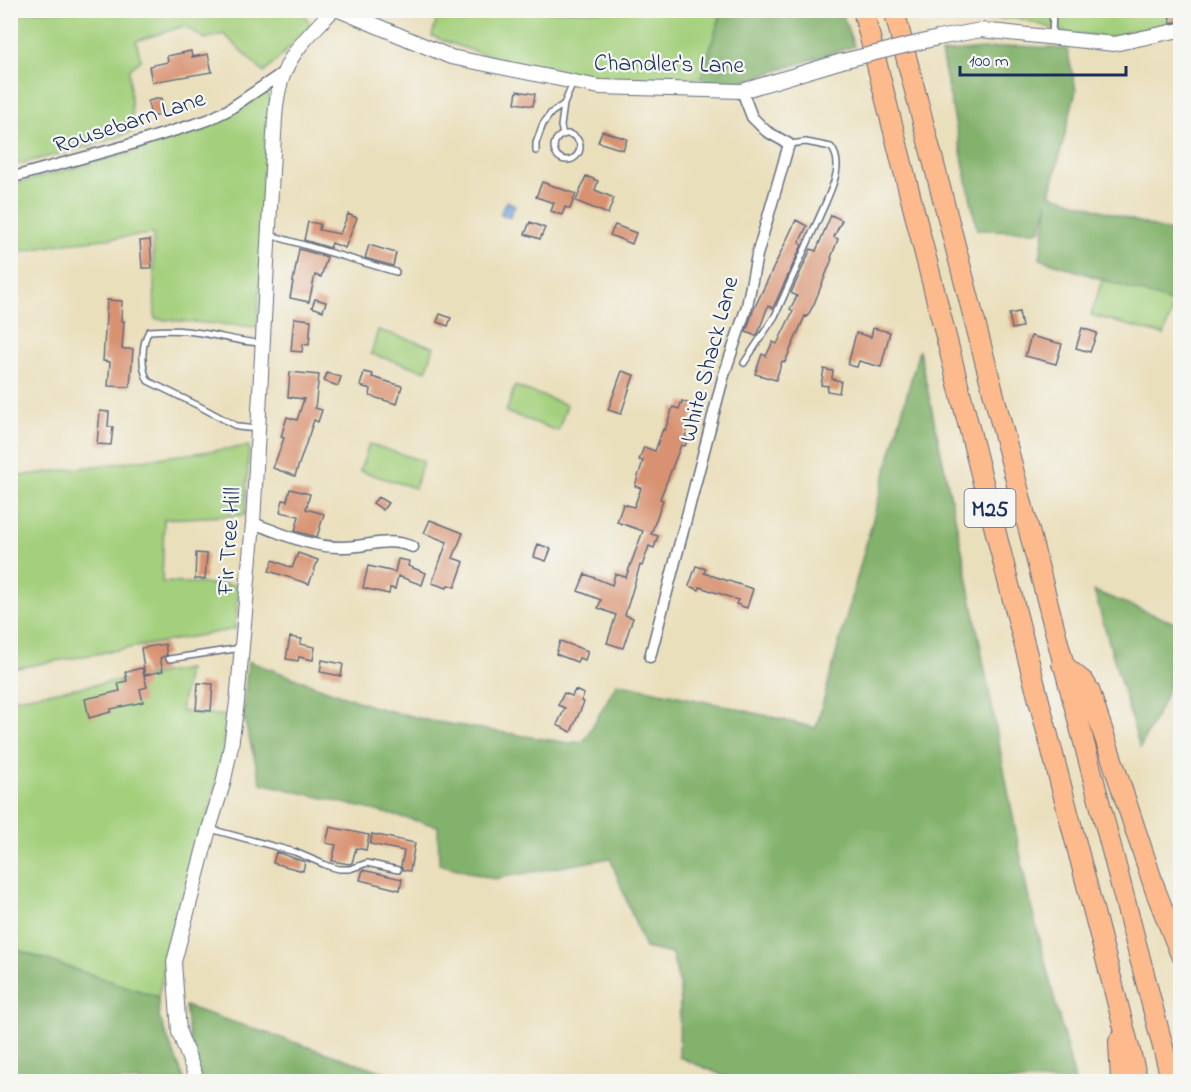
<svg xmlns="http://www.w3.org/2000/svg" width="1191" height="1092" font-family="'Indie Flower',sans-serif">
<rect width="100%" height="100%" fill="#f6f6f2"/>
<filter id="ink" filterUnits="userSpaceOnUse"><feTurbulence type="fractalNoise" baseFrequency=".0167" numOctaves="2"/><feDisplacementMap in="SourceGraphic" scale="12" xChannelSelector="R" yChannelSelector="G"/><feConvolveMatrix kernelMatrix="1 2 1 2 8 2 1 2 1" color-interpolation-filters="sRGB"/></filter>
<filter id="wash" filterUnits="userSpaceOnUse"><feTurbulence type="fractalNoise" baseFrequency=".008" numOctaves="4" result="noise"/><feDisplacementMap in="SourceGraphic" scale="24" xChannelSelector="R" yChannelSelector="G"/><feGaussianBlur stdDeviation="1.35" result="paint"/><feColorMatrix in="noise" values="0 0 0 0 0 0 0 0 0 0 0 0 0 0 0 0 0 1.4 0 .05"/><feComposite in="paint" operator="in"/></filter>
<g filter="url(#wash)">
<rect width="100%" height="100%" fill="#eadfbb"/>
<path fill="#a4d07d" stroke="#60806e" stroke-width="1.5" d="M1180,10V21L1110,37L1068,33L1018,18L939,23L936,11Z
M11,11H303L311,26L264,73L224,34L205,39L184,26L136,41L141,60L129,70L133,132L94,145L11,166Z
M439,11H722L701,78C677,78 652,80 628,79C561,76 494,61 432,36Z
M265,92L273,100L257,327L155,319L153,234L66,243L15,253L11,257V185L134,152L226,118Z
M1103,277L1175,301L1164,335L1091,315Z
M378,330L434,347L426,371L371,354Z
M515,386L567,405L558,431L506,412Z
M369,444L423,461L415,488L360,471Z
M249,446L245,515L164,519L162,582L239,585L235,629L11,669V477Z
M188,669L181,711L227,716L220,766L198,858L172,934L158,997L11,948V699Z"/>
<path fill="#83b26c" stroke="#4f7065" stroke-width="1.5" d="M722,11H841L854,46L726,87L701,78Z
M1017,46L1067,49L1076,90L1050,194L1180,235V305L1040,259L1048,202L1040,231L977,230L941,53Z
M919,350L962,550L1027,890L1075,1081H736L679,1057L680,987L672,954L645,948L610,858L494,879L439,864L438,826L261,783L243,715L248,661L371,706L431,721L569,743L584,741L617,683L726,706L816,728Z
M1094,591L1180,625V633L1166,696L1140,748Z
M11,948L158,997L159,1017L185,1081H11Z
M185,1006L411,1081H201L192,1055Z"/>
<path fill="#70a0da" stroke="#46689c" stroke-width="1.5" d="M507,201L515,205L509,218L500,214Z"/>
<g id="blocks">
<path fill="#d89271" d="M1179,12L1180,21L1171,23L1169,15Z
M191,51L192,57L208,54L212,72L152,82L149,66L168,62L167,56Z
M517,91L535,94L533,106L515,103Z
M161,98L164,114L151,117L148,101Z
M602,131L627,139L623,150L598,142Z
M586,176L598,181L595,190L614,198L608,214L576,201Z
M542,182L576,194L570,209L565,207L562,215L551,211L554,203L536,197Z
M348,214L357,218L345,248L332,243L330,248L304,240L308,222L320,224L319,230L340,234Z
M831,215L842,220L834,237L838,239L831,258L832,259L814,304L807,317L805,316L785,362L782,361L776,380L755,374L762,354L766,356L773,342L777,344L793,311L790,309L797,296L791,293L811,249L816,251Z
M796,220L807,226L799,243L802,245L773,308L768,306L758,333L756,336L746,332L753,311Z
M530,222L545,228L540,239L525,234Z
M615,225L636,233L632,244L610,235Z
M150,240L152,268H142L140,241Z
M369,245L396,253L393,266L365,258Z
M299,249L327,257L321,277L315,275L309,302L290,298Z
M315,299L326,302L323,311L312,307Z
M107,300L122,301L121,321H124L122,349H133L130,387L108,386L110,362L103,361Z
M1019,312L1022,327L1012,329L1009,314Z
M440,314L451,318L448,326L437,322Z
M294,318L311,320L309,345L303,344L302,352L291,351Z
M873,328L890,332L881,367L859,361L857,367L848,365L856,333L871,337Z
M1082,328L1097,333L1090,352L1076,348Z
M1031,336L1062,344L1056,364L1025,356Z
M824,369L833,371L832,379L841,381L839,393L827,391L828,386L821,385Z
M622,371L634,375L621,414L608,410Z
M290,372L319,375L315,408L322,410L318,422L314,420L295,476L273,468L284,438L281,437L287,417L297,420L304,399L288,397Z
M364,372L373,374L372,377L402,386L397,404L370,396L371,389L360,386Z
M327,373L341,377L338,386L324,381Z
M682,401L696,406L685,437L688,438L685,446L681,445L660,499L663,500L651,534L658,536L654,548L649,546L642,566L640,565L625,615L633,618L623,648L607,643L616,615L598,608L601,600L578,591L585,574L612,585L615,574L626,577L643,531L617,522L623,504L634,507L641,488L635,486L643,461L639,460L644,447L655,451L663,429L665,430L673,407L679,409Z
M100,411L109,412L108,427H113L111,445L97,444Z
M290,489L310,494L306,509L324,514L317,537L295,531L299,516L280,512L283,500L287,501Z
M378,497L388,503L383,510L373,503Z
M430,520L463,533L453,558L464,562L455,587L448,585L447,588L432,583L447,542L424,533Z
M538,544L551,549L546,561L534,557Z
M196,553L207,554L205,579H195Z
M298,553L318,560L309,584L269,571L273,560L292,568Z
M398,559L409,561L408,566L426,573L422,585L398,576L395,589L390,588L389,594L363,588L368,566L395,572Z
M696,566L706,569L704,573L753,589L747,608L736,604L738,600L700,587L699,590L689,586Z
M290,637L302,639L300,644L315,647L313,660L299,657L298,661L286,659Z
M560,641L588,651L585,660L579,658L577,662L556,654Z
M165,644L167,655L160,658L163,671L145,675L141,648Z
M322,660L343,664L341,676L320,672Z
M142,668L147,687L140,689L143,702L111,709V712L89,718L85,699L120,691L118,683L127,681L125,672Z
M198,683L213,684L211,711L196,710Z
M575,690L584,694L581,701L584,702L571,732L557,725L565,708L558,705L564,693L572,696Z
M330,827L369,835L366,850L356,848L352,863L349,864L332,861L336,845L326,843Z
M372,834L415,843L410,871L403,870L401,866L404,851L370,844Z
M276,852L305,862L303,871L273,863Z
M363,870L402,879L400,890L360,880Z"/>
</g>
</g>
<g filter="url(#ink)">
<use href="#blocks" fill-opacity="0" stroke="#636d7f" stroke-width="1.5"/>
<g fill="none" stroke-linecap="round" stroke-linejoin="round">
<g stroke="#636d7f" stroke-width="8">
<path id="service" d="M1052,36L1053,10
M554 147a13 13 0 1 1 26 0a13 13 0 1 1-26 0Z
M563,135L561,126L564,104
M536,151V143L543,124L551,113L564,104L573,83
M270,235L396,272
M744,363L775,316L826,202C833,185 844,163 831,147L806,142L789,144
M257,429L238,427L199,406L148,381C141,368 141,344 149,331C171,329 196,331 217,336C232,339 245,342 260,343
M169,659L241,648
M210,829L295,852L328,866L339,869H350L367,863L398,870"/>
</g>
<g stroke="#636d7f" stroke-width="13">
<path id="minor" d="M10,178L125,146L208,120L228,110L284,72
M253,523C281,533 309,547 339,547C368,548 384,536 413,547
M650,657L723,378L747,306L757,255L789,144L766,131L752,117L742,91"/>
</g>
<g stroke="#636d7f" stroke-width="16">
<path id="tertiary" d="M339,10L451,57L599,87L742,91L842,61
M938,38L981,30L1114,44L1180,30
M198,1082L179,1032L174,962L209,829L223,784L231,746L237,702L253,523L273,152C275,126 274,97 284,73C293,49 315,29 333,10"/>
</g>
<g stroke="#636d7f" stroke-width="22">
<path id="motorway" d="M863,10L1017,616L1138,1082
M894,10L1172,1082
M1062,664L1084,682L1089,690L1156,892L1180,953
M1119,1041L1121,1082"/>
</g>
<use href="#service" stroke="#fff" stroke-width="5"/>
<use href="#minor" stroke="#fff" stroke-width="10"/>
<use href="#tertiary" stroke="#fff" stroke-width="14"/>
<use href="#motorway" stroke="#fcba8d" stroke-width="20"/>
<g stroke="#636d7f" stroke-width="16" stroke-linecap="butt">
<path id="tertiary-bridge" d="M842,61L938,38"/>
</g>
<use href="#tertiary-bridge" stroke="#fff" stroke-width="14"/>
</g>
</g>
<g text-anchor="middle" stroke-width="4.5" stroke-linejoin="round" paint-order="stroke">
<rect fill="#f6f6f2" stroke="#5d6b8a" stroke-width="1.5" x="964.5" y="489" width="51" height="38" rx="4.5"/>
<g font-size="22" font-weight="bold" fill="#1b2f5e">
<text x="990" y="516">M25</text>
</g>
<g font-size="24" fill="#1b2f5e" stroke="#f6f6f2">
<text transform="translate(669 63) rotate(1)" y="8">Chandler's Lane</text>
<text transform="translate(129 121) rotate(-18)" y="8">Rousebarn Lane</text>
<text transform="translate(708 359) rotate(-75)" y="8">White Shack Lane</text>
<text transform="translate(228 541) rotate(-86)" y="8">Fir Tree Hill</text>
</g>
</g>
<rect width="1191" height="1092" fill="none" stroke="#f6f6f2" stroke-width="36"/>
<path d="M960 66v9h166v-9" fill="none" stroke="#1b2f5e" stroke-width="3"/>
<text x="969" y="66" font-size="18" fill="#1b2f5e" stroke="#f6f6f2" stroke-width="4.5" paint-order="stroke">100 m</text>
</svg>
